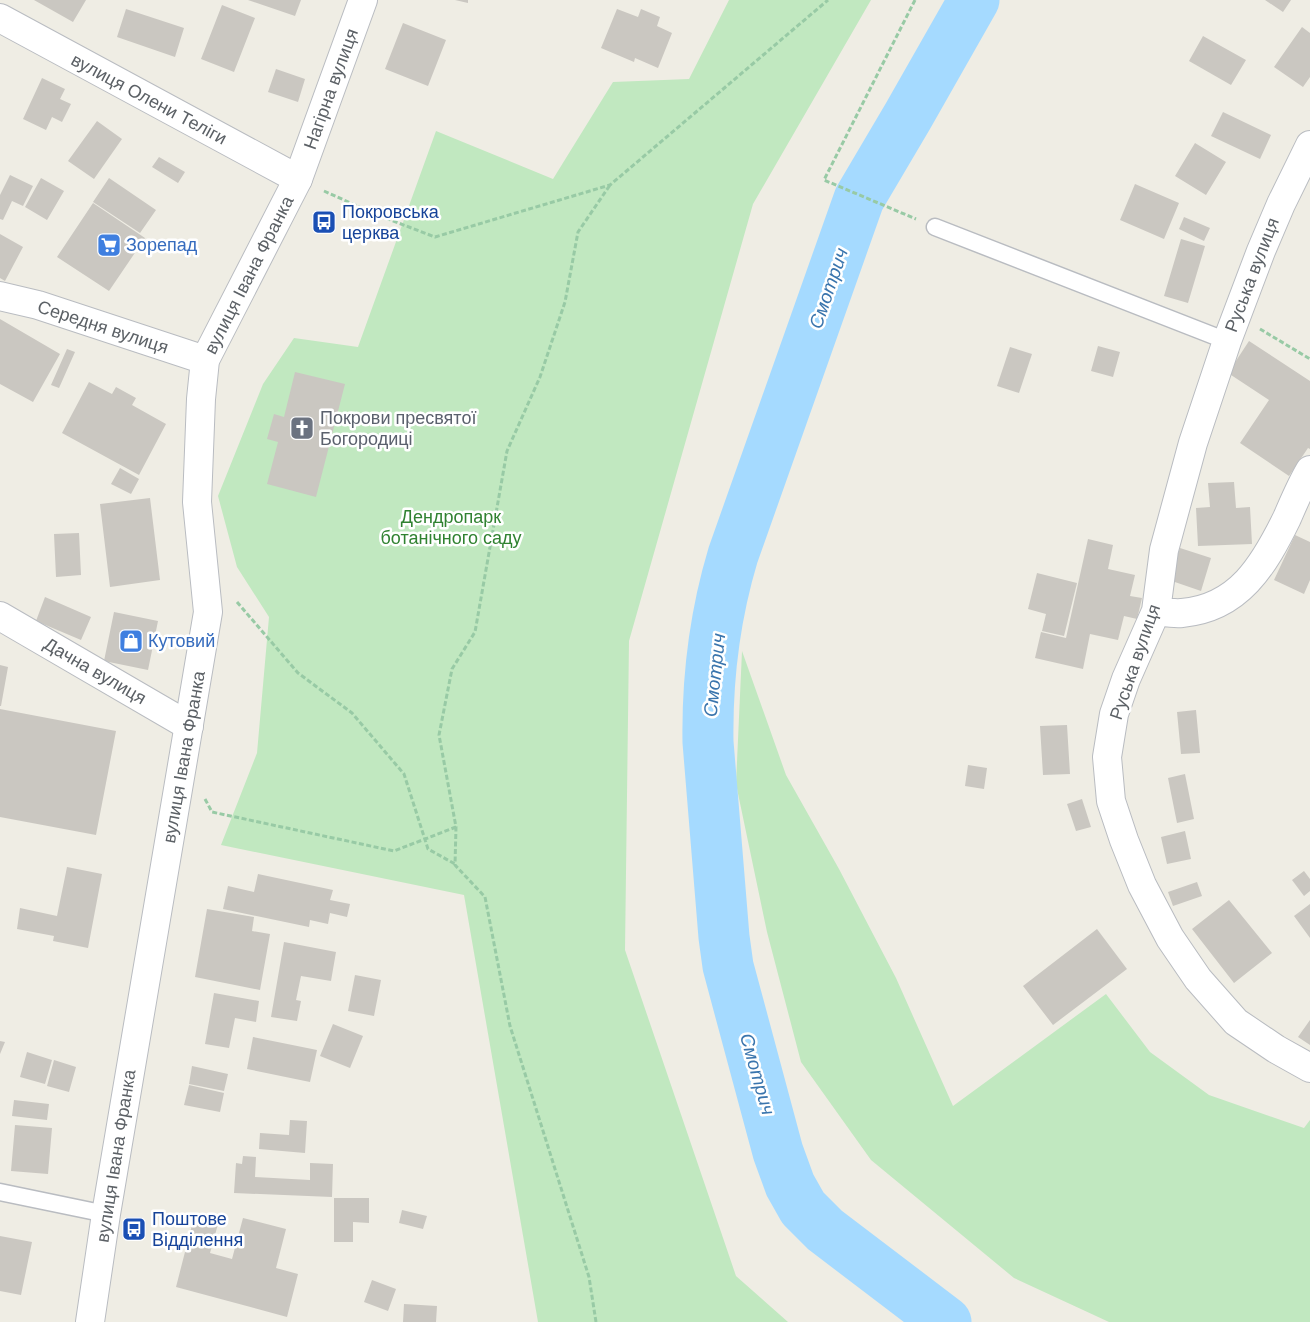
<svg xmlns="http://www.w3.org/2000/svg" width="1310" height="1322" font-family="Arial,sans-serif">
<rect width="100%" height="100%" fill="#efede4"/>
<path fill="#c1e8c0" d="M729,0H871L753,204L629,641L625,950L736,1276L788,1322H538L464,895L221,845L257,753L269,617L237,567L218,496L263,384L294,338L358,347L436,131L553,179L613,82L689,79Z
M742,651L786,775L839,869L896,978L953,1106L1106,994L1150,1052L1209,1095L1304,1128L1310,1120V1322H1109L1014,1278L871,1160L801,1062L767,932L736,784Z"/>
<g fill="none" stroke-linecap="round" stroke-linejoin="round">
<path stroke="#a5daff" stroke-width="51" d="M946,1322L825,1230L803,1208L790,1185L778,1152L728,966L724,937L708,742C707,679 715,615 733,555L859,199L908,116L974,0"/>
</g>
<path fill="#cac7c1" d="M34,0H86L73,22Z
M248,0H301L295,16Z
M455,0H468V3Z
M1265,0H1291L1283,12Z
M222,5L255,18L234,72L201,59Z
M126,9L184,28L175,57L117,37Z
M617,9L638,17L641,9L660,17L657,26L672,33L658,68L635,58L634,62L601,48Z
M403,23L446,40L428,86L385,69Z
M1302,27L1310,33V77L1303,87L1274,67Z
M1203,36L1246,60L1231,85L1189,61Z
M276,69L305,79L298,102L268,92Z
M42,78L65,89L60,99L71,104L62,122L52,117L46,130L23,119Z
M1223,112L1271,135L1260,159L1211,136Z
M97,121L122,139L94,179L68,161Z
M1195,143L1226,162L1206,195L1175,176Z
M159,157L185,172L178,183L152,167Z
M10,175L33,186L23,206L12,201L3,220L0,219V195Z
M41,178L64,191L47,220L25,207Z
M109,178L156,210L140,233L93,202Z
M1135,184L1179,203L1164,239L1120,220Z
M93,203L145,238L109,291L57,257Z
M1184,217L1210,228L1204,241L1179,229Z
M0,234L23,247L5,281L0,278Z
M1181,239L1205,246L1188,303L1164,296Z
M0,319L60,354L33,402L0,384Z
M1249,341L1310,381V449L1308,448L1289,476L1240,443L1269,400L1228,373Z
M1098,346L1120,352L1113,377L1091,371Z
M1010,347L1032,354L1019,393L997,386Z
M67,349L75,352L59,388L51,385Z
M295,372L345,384L316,497L267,484L278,442L267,439L274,414L284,417Z
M89,382L112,394L116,387L136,398L132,405L166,424L139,475L62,433Z
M120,468L139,479L131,494L111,484Z
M1234,482L1236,508L1250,507L1252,544L1198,546L1196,508L1210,507L1208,483Z
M150,498L160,580L110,587L100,504Z
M79,533L81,575L56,577L54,534Z
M1295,535L1310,542V580L1304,594L1274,580Z
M1088,539L1113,545L1108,569L1135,575L1130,596L1142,598L1137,619L1124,616L1118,640L1090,634L1083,669L1035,658L1041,632L1066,638Z
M1180,548L1211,558L1201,591L1169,580Z
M1037,573L1077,583L1064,636L1042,631L1046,614L1028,609Z
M45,597L91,617L81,640L36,621Z
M114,612L158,621L148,670L104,661Z
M0,665L8,667L1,706H0Z
M0,709L116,731L96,835L0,817Z
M1196,710L1200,753L1181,754L1177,712Z
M1067,725L1070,774L1043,775L1040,726Z
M968,765L987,768L984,789L965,786Z
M1185,774L1194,819L1177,823L1168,778Z
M1082,799L1091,827L1076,831L1067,804Z
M1185,831L1191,859L1167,864L1161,837Z
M67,867L102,874L88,948L53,941L54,936L17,929L20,908L57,916Z
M1304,871L1310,879V891L1304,896L1292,880Z
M258,874L333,890L330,900L350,904L347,917L330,913L328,924L310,920L309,927L223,909L228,886L254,892Z
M1197,882L1202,896L1173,906L1168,892Z
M1229,900L1272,953L1234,983L1192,929Z
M1310,904V938L1294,916Z
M207,909L254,917L252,931L270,934L260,990L195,977Z
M1097,929L1127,969L1053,1025L1023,986Z
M284,942L336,952L331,981L301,976L296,1000L301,1001L297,1021L271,1017Z
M355,975L381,980L374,1016L348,1011Z
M214,993L259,1001L256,1022L235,1018L229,1048L205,1044Z
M1310,1020V1045L1298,1037Z
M333,1024L363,1036L350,1068L320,1056Z
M253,1037L317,1050L310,1082L247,1069Z
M0,1041L5,1042L0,1054Z
M27,1052L52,1060L45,1084L20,1077Z
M54,1060L76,1067L69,1092L47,1086Z
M192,1066L228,1074L224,1091L189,1084Z
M189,1085L224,1093L220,1112L184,1105Z
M14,1100L49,1104L47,1120L12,1116Z
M290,1120L307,1121L305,1153L259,1149L260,1133L289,1135Z
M15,1125L52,1128L48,1174L11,1171Z
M243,1156L256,1157L255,1177L310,1180V1163L333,1164L332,1197L234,1193L236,1163L242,1164Z
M334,1198H369V1223L353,1222V1242H334Z
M402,1210L427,1216L423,1229L399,1223Z
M194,1217L218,1224L210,1253L232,1259L243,1218L286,1229L276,1268L298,1274L287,1317L176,1287Z
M0,1236L32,1242L21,1295L0,1291Z
M372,1280L396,1289L388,1311L364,1302Z
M404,1304L437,1306L436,1322H403Z"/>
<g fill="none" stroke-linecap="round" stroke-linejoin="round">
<g stroke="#b9bcc1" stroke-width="19">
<path id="service" d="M935,227L1227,341
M0,1192L106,1214"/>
</g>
<g stroke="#b9bcc1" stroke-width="30">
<path id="minor" d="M0,18L298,179L363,0
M1310,145L1281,204L1261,251L1227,341L1193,443L1164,550L1156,611L1126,679L1114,714L1107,757L1111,801L1124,840L1142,885L1170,938L1198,979L1236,1022L1276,1049L1310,1068
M0,296L38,305L205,360
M1156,611C1164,612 1174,614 1182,613C1239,608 1264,565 1287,518C1294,502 1301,485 1310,470
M0,616L189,726"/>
</g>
<g stroke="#b9bcc1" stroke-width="30">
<path id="tertiary" d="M90,1322L106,1214L208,612L197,502L201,399L205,360L298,179"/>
</g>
<path stroke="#98caa5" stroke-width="3" stroke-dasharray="5 2.5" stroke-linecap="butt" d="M915,0L824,180L916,219
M324,191L375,214L435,237L610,185L828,0
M1260,329L1310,359
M237,602L298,673L352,713L404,774L428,849L455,864
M205,799L212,812L394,851L456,827
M596,1322L589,1277L510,1026L485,897L455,865L456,827L439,735L452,669L475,632L507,451L540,377L565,302L578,232L610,185"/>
<use href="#service" stroke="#fff" stroke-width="16"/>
<use href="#minor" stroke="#fff" stroke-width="28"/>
<use href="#tertiary" stroke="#fff" stroke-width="28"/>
</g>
<defs>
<g id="bus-square" transform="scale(1.25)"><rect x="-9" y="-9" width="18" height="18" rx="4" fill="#1a4fb4" stroke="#fff"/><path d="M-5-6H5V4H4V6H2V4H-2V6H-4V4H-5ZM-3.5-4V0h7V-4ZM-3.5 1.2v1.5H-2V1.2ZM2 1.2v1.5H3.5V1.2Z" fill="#fff"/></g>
<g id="supermarket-square" transform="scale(1.25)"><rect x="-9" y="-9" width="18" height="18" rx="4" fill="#3f7fe0" stroke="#fff"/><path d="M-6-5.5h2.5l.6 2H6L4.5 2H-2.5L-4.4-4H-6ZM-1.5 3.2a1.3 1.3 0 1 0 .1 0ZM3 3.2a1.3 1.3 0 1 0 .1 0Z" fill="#fff"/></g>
<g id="church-square" transform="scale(1.25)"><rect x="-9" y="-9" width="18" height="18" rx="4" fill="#6b7280" stroke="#fff"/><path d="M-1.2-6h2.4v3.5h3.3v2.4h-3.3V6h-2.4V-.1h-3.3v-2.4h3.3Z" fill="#fff"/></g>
<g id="shop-square" transform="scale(1.25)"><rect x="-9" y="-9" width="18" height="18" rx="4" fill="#3f7fe0" stroke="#fff"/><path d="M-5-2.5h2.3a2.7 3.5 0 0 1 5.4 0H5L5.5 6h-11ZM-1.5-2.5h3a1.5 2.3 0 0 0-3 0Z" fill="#fff"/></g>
</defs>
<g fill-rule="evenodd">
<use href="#bus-square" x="324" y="222"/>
<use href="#supermarket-square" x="109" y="245"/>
<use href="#church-square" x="302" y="428"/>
<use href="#shop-square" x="131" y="641"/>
<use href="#bus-square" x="134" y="1229"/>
</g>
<g text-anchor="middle" stroke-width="5" stroke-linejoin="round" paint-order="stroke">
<g font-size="18" fill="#5c6166" stroke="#fff">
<text transform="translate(331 89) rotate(-70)" y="6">Нагірна вулиця</text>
<text transform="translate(149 99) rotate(28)" y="6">вулиця Олени Теліги</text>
<text transform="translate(249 275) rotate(-63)" y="6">вулиця Івана Франка</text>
<text transform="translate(1252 275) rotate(-69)" y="6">Руська вулиця</text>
<text transform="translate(103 327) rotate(18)" y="6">Середня вулиця</text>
<text transform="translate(1135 662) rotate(-71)" y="6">Руська вулиця</text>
<text transform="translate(95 671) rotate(30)" y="6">Дачна вулиця</text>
<text transform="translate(184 757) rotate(-80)" y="6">вулиця Івана Франка</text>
<text transform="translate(116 1156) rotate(-81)" y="6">вулиця Івана Франка</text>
</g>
<g font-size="18" fill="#164399" stroke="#fff" text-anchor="start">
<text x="342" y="218">Покровська<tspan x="342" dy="21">церква</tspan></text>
<text x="152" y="1225">Поштове<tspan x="152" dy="21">Відділення</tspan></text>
</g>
<g font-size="18" fill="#366cbe" stroke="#fff" text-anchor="start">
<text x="126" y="251">Зорепад</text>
<text x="148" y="647">Кутовий</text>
</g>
<g font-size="18" fill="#5b616d" stroke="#fff" text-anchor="start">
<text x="320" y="424">Покрови пресвятої<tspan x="320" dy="21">Богородиці</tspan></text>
</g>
<g font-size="18" fill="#308231" stroke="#fff">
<text x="451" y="523">Дендропарк<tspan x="451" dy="21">ботанічного саду</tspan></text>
</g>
<g font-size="19" font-style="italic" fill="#3a75ad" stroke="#fff">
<text transform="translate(828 288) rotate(-71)" y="7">Смотрич</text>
<text transform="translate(714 675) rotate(-84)" y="7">Смотрич</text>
<text transform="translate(758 1074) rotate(74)" y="7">Смотрич</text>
</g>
</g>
</svg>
